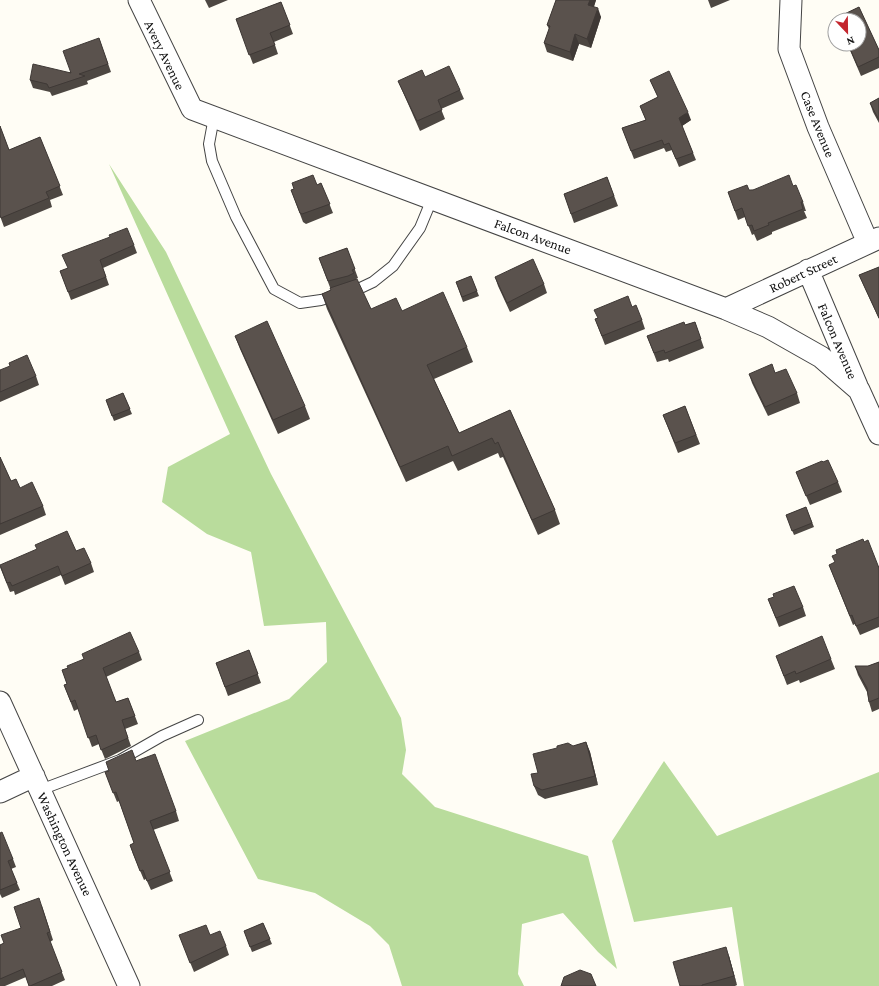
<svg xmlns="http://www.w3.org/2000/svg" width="879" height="986" font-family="'Crimson Pro',serif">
<rect width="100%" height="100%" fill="#fffdf5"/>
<path fill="#b9dc9c" d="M109,164L166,252L271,474L401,718L406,750L402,774L435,807L588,856L617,969L598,952L563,913L522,924L518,974L524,986H402L389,945L370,926L315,893L258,879L185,741L289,699L327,662L326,622L264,626L251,552L207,534L162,502L168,467L230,434Z
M664,761L717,836L879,772V986H744L732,907L634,922L612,841Z"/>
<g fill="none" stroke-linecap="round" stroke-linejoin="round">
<g stroke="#444" stroke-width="12">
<path id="lane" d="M214,117L209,144L212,161L236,217L274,289L300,303L321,300L354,291L373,282L393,266L420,228L432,199
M40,790L120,760L162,736L198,720"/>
</g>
<g stroke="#444" stroke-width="23">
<path id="street" d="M139,0L192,109L726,309L768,327L821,357L859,390L879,434
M791,0L789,49L818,127L868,243
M808,270L857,386
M726,309L879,238
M0,702L129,986
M0,792L34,776"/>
</g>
<use href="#lane" stroke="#fff" stroke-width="10"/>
<use href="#street" stroke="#fff" stroke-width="21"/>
</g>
<path fill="#4d4742" d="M205,0H228L209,8Z
M556,0H596L594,7L601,17L591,48L579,44L573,61L547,52L544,43L549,29L547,25Z
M708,0H730L711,8Z
M281,2L293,34L274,42L278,54L253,64L236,19Z
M859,7L879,50V68L861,76L849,48L845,50L843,44H859V20H835V27L832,20Z
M99,38L111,72L87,81L88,84L52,96L50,92L33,88L30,80L71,72Z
M425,77L460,90L464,99L441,109L445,119L420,131L402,90L398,81Z
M650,80L691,120L682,126L696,160L679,167L672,150L666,152L664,148L634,159L622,128L646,120L640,106L658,97Z
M879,98V123L873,112L870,103Z
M0,126L9,150L40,137L63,195L50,200L52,207L4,227L0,216Z
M607,177L618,206L574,223L564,194Z
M321,183L333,213L306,224L303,222L291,190L317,185Z
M793,186L803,202L806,211H804L807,218L772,232V234L757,241L754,234L752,235L745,217L738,220L728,192Z
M134,245L137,253L103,268L109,285L71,300L60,271Z
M347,248L358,278L356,279V280L371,309L402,311L467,347L473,362L434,379L459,433L510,410L555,510L560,524L538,535L503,457L500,458L498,453L458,471L453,461L406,482L327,309L322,294L331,290L319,258Z
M879,267V319L863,284L859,275Z
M471,276L479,296L463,302L456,282Z
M495,277L544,284L547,293L510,312L498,286Z
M632,307L642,320L645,329L605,345L595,319Z
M695,322L704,348L669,362L668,359L657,362L647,336Z
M235,336L305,406L310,419L278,434L240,349Z
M0,370L36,376L39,385L0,402Z
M775,373L797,393L800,403L768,416L752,383L749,374Z
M123,393L132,414L114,421L106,400Z
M685,406L700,444L678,453L663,415Z
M0,457L11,481L43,506L46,515L0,535Z
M823,462L838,482L842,492L810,505L796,472Z
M806,507L814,527L794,535L786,515Z
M864,542L879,568V627L860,635L855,624L853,625L829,565L834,563Z
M76,551L91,563L94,572L65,585L61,575L15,595L14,591L10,592L0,567Z
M768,599L803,607L806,616L779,627Z
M249,650L261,683L228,696L216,663Z
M139,652L142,660L106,677L116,702L128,698L138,724L125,729L131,746L105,759L99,744L92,747L78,709L74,711L64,685L67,684L62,670L68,668L84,659Z
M776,656L831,659L835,669L800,683L799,680L787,685Z
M879,662V709L872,712L869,702L867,692L858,675L855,666H868Z
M586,742L590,752L598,785L545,799L538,795L534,786L538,773L573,746Z
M136,761L176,811L179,821L153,830L173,881L151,890L146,879L144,880L133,854L130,845L134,843L119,801L117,802L105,772Z
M0,833L13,859L16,867L11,869L20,890L2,898L0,894Z
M42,906L53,940L50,942L65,980L52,986H29L26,977L5,986H0V945L4,943L21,928Z
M263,923L272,944L252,952L244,931Z
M179,935H210L226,946L229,955L194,972Z
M729,956L737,985L735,986H680Z"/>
<path fill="#3f3936" d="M590,0H596L591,14L588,5Z
M598,8L601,17L591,48L587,39Z
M575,34L579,44L573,61L570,52Z
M688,112L691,120L682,126L679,118Z
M586,742L590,752L598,785L595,776Z
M726,947L729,956L737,985L734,976Z"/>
<path fill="#5a524d" stroke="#3f3936" d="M556,0H590L588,5L598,8L587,39L575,34L570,52L544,43L550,26L547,25Z
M281,2L290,25L270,33L275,45L249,55L236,19Z
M859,7L879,50V57L858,67L848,44H859V20H835V25L832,20Z
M99,38L108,64L79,74L85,76L49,88L47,84L30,80L33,64L71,73L63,51Z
M449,66L460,90L438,100L442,110L417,121L398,81L422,70L425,77Z
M669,71L688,112L679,118L693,153L676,159L669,143L664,145L662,140L631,151L622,128L646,120L640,106L658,97L650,80Z
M879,98V120L870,103Z
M0,126L9,150L40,137L60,186L46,192L49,198L1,218L0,215Z
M313,175L317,185L321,183L330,204L302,214L300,213L291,190L294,189L292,183Z
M789,175L793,186L796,185L803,202H801L803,209L768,223L769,225L754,231L752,225L748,226L742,208L735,211L728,192L747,185L749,190H753Z
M607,177L614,196L571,214L564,194Z
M127,228L134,245L100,260L106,277L68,292L60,271L68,268L62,255L110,237L109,235Z
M347,248L355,269L352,270L354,273L348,276L328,281L319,258Z
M533,259L544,284L507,303L495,277Z
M879,267V318L859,275Z
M471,276L477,291L462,297L456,282Z
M357,279L371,309L396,298L402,311L443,292L467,347L427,365L459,433L510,410L555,510L532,520L498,442L495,444L492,438L452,456L448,446L400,467L322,294L331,290L330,288Z
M628,296L632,307L636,305L642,320L602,336L595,319L598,318L594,310Z
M267,321L305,406L273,420L235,336Z
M684,322L685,325L695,322L701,339L665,353L664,350L654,353L647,336Z
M27,355L36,376L0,392V370L10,366L9,363Z
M772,364L775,373L786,369L797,393L765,407L749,374Z
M123,393L130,409L112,416L106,400Z
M685,406L696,435L675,443L663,415Z
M0,457L11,481L16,479L20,488L32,482L43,506L0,524Z
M828,460L838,482L806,496L796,472L822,461L823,462Z
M806,507L812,523L792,531L786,515Z
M67,531L76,551L84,548L91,563L62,576L58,566L12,586L10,582L7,583L0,565L37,549L35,545Z
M863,539L864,542L868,540L879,568V617L856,626L852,615L850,616L829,565L835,562L832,556L837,554L836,550Z
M794,586L803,607L776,618L768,599L774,597L773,594Z
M130,632L139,652L103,668L116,702L128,698L135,716L122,720L128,738L101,750L96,735L88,738L75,700L71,702L64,685L67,684L62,670L68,668L67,666L84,659L82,654Z
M822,636L831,659L796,674L795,671L784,676L776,656Z
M249,650L258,674L225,687L216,663Z
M879,662V698L869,702L867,688L855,666H868Z
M586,742L595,776L542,790L534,786L531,774L538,773L533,754L557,748V746L568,743L573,746Z
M132,750L136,761L155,754L176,811L150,821L170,872L147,881L143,870L140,871L130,845L134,843L116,792L113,793L105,772L109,771L106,762Z
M2,832L13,859L8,861L17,883L0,890V833Z
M39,898L50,932L47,933L62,972L30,986H29L23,969L0,979V945L4,943L1,935L21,928L14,907Z
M263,923L270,939L250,947L244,931Z
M206,925L210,935L220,931L226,946L190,963L179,935Z
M726,947L734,976L702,985V986H680L673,962Z
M580,970L591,974L596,986H561L564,977Z"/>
<g text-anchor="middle" stroke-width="4" stroke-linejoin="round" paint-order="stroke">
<g font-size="14" fill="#111" stroke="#fff">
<text transform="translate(165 55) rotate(64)" y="5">Avery Avenue</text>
<text transform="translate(818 124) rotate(68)" y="5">Case Avenue</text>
<text transform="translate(533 236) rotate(20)" y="5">Falcon Avenue</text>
<text transform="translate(803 273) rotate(-25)" y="5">Robert Street</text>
<text transform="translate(838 341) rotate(67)" y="5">Falcon Avenue</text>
<text transform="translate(65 844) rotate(65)" y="5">Washington Avenue</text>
</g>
</g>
<g transform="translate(847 32) rotate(158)"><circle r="19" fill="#ffffff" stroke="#a0a0a0"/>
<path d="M0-3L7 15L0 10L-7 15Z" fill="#c4262e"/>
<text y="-6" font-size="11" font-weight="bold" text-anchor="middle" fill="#111111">N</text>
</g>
</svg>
